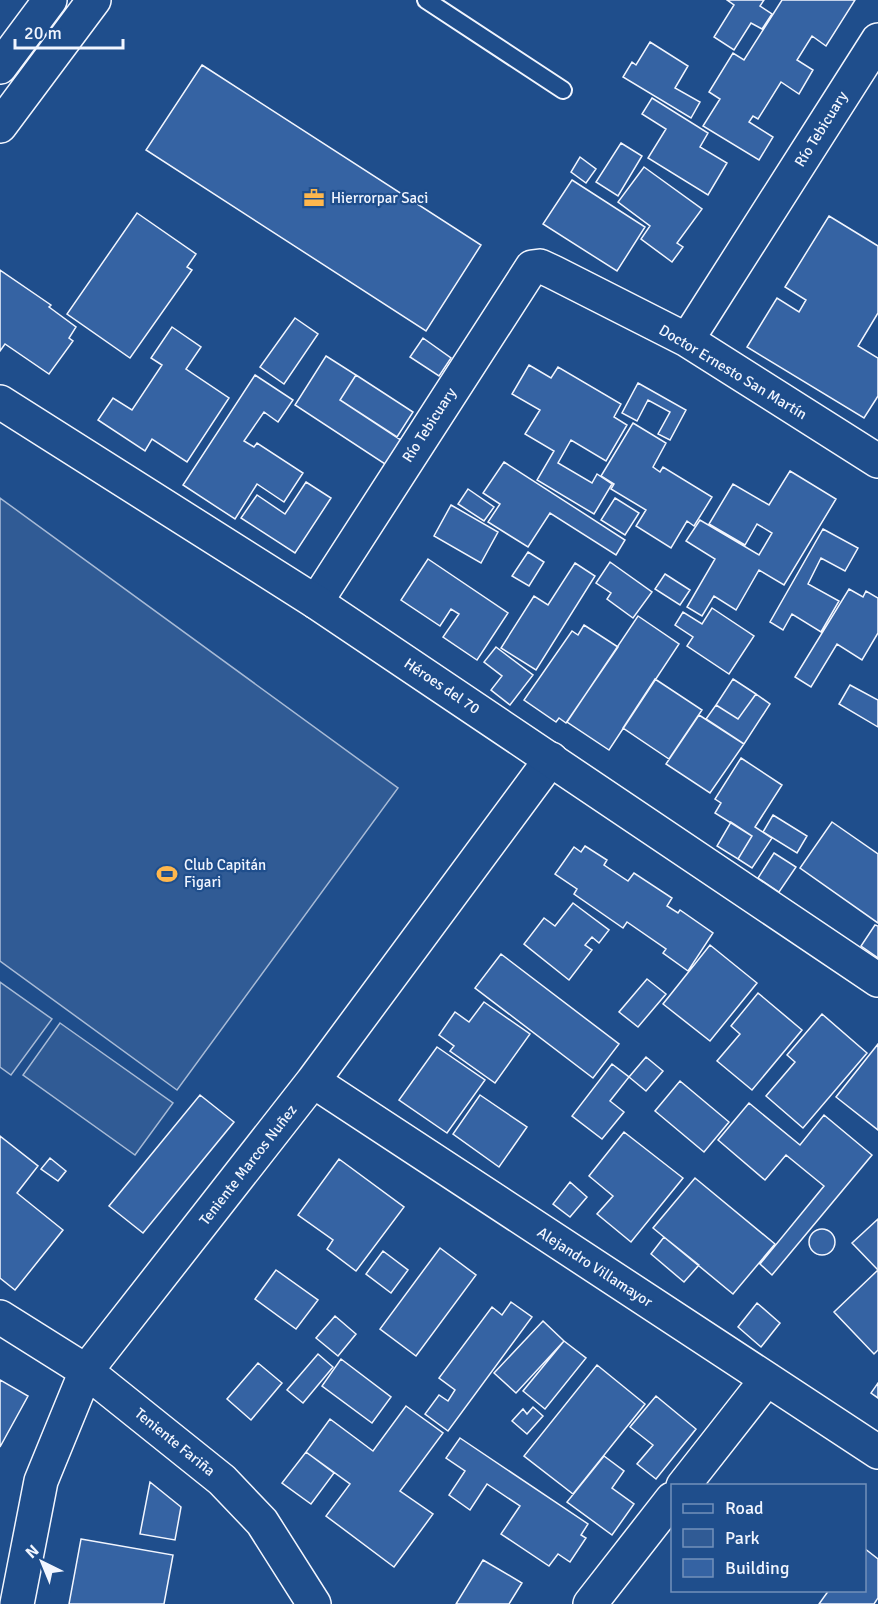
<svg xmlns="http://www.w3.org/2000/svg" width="878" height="1604" font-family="Signika,sans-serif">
<rect width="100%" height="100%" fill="#1f4e8c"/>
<path fill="#305b95" stroke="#a8bbd7" stroke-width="1.5" d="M0,498L398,788L177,1090L0,961Z
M0,982L52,1019L11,1075L0,1067Z
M60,1023L173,1103L135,1155L23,1075Z"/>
<path fill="#3563a3" stroke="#f2f6ff" stroke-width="1.5" d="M727,0H764L760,6L772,14L762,29L751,23L734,50L714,37L734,5Z
M782,0H855L826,46L812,36L797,60L813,70L799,94L781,82L758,119L753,116L749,122L773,137L759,160L703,126L720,99L709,92L733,53L744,60Z
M650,42L688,66L675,88L700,102L691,118L623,77L632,62L636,65Z
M202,65L481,245L426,331L146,150Z
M652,98L708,133L700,147L727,163L708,195L648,158L666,129L642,114Z
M621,143L642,156L618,196L596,182Z
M580,157L596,169L586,183L571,172Z
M644,167L702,209L677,243L683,247L672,262L641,239L650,226L618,202Z
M572,180L645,227L617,271L543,224Z
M137,213L196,254L187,267L192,270L130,358L67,314Z
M829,216L878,246V313L858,346L878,358V396L864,418L747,347L777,298L799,312L806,300L785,287Z
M0,270L51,305L49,307L76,327L69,338L73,341L49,374L5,344L0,351Z
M295,318L318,334L284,384L260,367Z
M172,327L201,347L186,369L229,398L187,462L152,439L145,451L98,420L113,398L132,410L162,365L151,358Z
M423,338L451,358L439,376L410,357Z
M326,356L356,375L340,400L404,442L388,466L295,405Z
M529,365L551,378L558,367L621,404L614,417L627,425L606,461L571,440L558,463L592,483L597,474L612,484L594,514L537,480L554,451L525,434L540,410L512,394Z
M255,375L293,400L278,422L264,412L244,441L254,447L257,443L303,473L284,502L257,484L235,519L183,485Z
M356,375L413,412L397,437L340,400Z
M638,383L686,410L670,440L658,434L670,412L648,400L637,421L622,413Z
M633,423L666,443L653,467L660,472L663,467L712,497L694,526L687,521L671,548L636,526L646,510L611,489L614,484L601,476Z
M504,462L625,540L616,555L550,513L528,547L488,522L500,504L483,493Z
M790,471L836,499L784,585L759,570L736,610L714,596L702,616L687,607L715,559L686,541L700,520L759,555L772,533L757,524L745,545L709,524L733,484L769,505Z
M306,482L331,498L295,553L241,518L257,495L285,514Z
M468,489L494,507L484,521L458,504Z
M615,498L639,513L625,535L601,520Z
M451,505L498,532L481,563L434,536Z
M823,529L858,548L845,571L821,558L808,584L839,601L821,632L792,614L783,630L770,622Z
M528,552L544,562L529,586L512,576Z
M428,559L508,613L477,660L443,637L459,614L451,609L440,626L401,600Z
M610,562L652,592L633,618L607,599L611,593L596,583Z
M575,563L595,576L536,670L501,648L534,596L548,605Z
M665,574L690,590L680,605L655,589Z
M849,589L863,597L866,591L878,598V633L862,660L837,644L811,687L795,677Z
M712,608L754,636L729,674L687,646L693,637L675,625L683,612L702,624Z
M638,616L679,644L609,750L567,722Z
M584,625L618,647L566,723L559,718L556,722L524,700L572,631L578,635Z
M496,647L533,675L510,705L491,690L502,676L484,662Z
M655,679L702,710L669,759L623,728Z
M733,679L756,694L738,719L716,705Z
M850,685L878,700V727L839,704Z
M756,694L770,704L744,744L706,719L716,705L738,719Z
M699,715L744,744L710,793L666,764Z
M741,758L782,785L755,827L772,838L752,868L738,859L752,836L715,813L721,803L715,799Z
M773,815L807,836L797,853L763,832Z
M731,822L752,836L738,859L717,846Z
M832,822L878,854V923L800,868Z
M585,846L607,860L604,865L628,881L634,873L672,898L667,906L678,913L680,910L713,933L688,971L663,953L666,949L627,922L623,928L574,894L577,889L555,874L574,847L581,852Z
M774,853L796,867L779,892L758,878Z
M573,903L609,930L599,943L592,937L585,945L592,950L569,980L524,944L544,918L555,926Z
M875,925L878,926V958L861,946Z
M710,945L757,983L710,1041L663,1004Z
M501,954L619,1044L593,1078L475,988Z
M647,979L666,994L638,1027L619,1012Z
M758,993L802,1030L752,1090L717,1061L740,1034L731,1026Z
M484,1002L530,1034L495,1083L450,1051L454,1046L439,1035L455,1012L469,1022Z
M822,1014L867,1053L803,1128L766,1096L795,1062L787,1055Z
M878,1044V1130L836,1097Z
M437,1047L485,1080L447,1133L399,1100Z
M646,1057L663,1071L646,1091L629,1077Z
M612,1064L629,1077L610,1101L624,1112L602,1139L572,1116Z
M680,1081L729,1122L704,1152L655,1111Z
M200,1095L234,1122L143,1233L109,1206Z
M480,1095L527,1127L499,1167L453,1134Z
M749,1103L800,1145L824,1115L872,1155L772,1275L760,1264L824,1186L786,1155L765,1180L718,1140Z
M624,1132L683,1178L631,1242L597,1214L613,1196L589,1176Z
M0,1136L38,1166L17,1193L63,1230L15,1290L0,1278Z
M50,1158L66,1171L58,1181L41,1169Z
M339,1159L404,1207L356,1271L327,1249L333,1240L298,1215Z
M695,1178L775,1244L733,1294L653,1228Z
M570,1182L587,1197L570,1217L553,1204Z
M878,1219V1350L874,1354L834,1312L878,1270L852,1243Z
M809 1242a13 13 0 1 1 26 0a13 13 0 1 1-26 0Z
M664,1237L699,1265L684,1282L651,1254Z
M440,1248L476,1275L416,1356L380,1329Z
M383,1251L408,1270L391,1293L366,1274Z
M276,1270L318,1300L296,1329L255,1299Z
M511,1302L532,1317L448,1431L425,1414L439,1395L448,1401L455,1390L439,1378L492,1307L502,1315Z
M757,1303L780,1323L761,1347L738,1327Z
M335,1316L356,1334L338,1356L316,1338Z
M543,1321L564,1341L516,1393L494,1373Z
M564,1341L586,1358L545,1409L523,1391Z
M318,1354L333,1367L303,1403L287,1390Z
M341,1359L391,1397L372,1423L322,1386Z
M258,1363L282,1383L251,1420L227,1399Z
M597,1365L645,1404L573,1494L524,1456Z
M0,1380L28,1396L0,1447Z
M878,1383V1398L871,1393Z
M656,1396L696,1429L656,1479L637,1464L653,1445L630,1427Z
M406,1406L443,1433L400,1491L433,1514L394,1567L326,1516L350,1484L306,1452L330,1419L373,1451Z
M533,1407L543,1416L527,1434L512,1421L523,1409L527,1414Z
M460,1438L588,1524L581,1535L586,1538L570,1562L558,1554L549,1566L501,1534L520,1506L487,1484L470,1510L449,1495L465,1471L446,1458Z
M306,1452L334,1473L311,1504L282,1483Z
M604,1456L624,1471L612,1488L634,1504L612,1535L567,1502Z
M150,1482L181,1507L175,1540L140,1534Z
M81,1539L173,1555L164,1604H69Z
M864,1548L878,1559V1598L874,1604H819L829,1590H864Z
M483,1560L522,1583L509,1604H456Z"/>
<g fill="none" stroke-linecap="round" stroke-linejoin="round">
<g stroke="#f2f6ff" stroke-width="20">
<path id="service" d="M426,0L563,90"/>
</g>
<g stroke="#f2f6ff" stroke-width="36">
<path id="minor" d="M687,340L878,40
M316,602L532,267L540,266L553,272L687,340L878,461
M313,1081L878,1452
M0,1317L86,1371L222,1480L262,1522L314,1604
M683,1486L767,1379
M17,1604L41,1481L86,1371L313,1081L551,759
M590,1604L672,1499"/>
</g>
<g stroke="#f2f6ff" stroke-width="36">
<path id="tertiary" d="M0,402L316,602L878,980"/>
</g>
<g stroke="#f2f6ff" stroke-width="36">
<path id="primary" d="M0,67L50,0
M0,126L94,0"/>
</g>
<use href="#service" stroke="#1f4e8c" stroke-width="16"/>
<use href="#minor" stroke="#1f4e8c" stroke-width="33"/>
<use href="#tertiary" stroke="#1f4e8c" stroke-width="33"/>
<use href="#primary" stroke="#1f4e8c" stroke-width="33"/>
</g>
<defs>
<g id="office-bare" transform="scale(1.62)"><path d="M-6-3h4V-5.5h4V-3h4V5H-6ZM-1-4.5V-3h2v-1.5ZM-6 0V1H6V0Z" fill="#ffb74d" stroke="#1f4e8c" stroke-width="2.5" paint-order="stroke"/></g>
<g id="stadium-bare" transform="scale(1.62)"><path d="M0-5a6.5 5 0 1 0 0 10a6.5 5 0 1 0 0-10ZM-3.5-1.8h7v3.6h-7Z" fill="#ffb74d" stroke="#1f4e8c" stroke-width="2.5" paint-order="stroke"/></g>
</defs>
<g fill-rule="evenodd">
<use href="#office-bare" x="314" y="198"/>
<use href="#stadium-bare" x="167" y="874"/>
</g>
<g text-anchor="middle" stroke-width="4.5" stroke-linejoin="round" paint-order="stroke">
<g font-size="15" fill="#f2f6ff" stroke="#1f4e8c">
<text transform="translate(821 129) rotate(-58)" y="5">Río Tebicuary</text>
<text transform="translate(733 372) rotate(31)" y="5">Doctor Ernesto San Martín</text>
<text transform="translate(429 425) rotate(-57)" y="5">Río Tebicuary</text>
<text transform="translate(442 686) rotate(34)" y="5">Héroes del 70</text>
<text transform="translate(248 1165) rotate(-52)" y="5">Teniente Marcos Nuñez</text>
<text transform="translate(595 1267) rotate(33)" y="5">Alejandro Villamayor</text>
<text transform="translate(175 1442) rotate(39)" y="5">Teniente Fariña</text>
</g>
<g font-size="15" fill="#f2f6ff" stroke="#1f4e8c" text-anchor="start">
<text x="331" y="203">Hierrorpar Saci</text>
<text x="184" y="870">Club Capitán<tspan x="184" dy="17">Figari</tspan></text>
</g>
</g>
<rect x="671" y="1484" width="195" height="108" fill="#1f4e8c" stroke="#7391ba" stroke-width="1.5"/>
<rect x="683" y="1504" width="30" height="9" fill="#1f4e8c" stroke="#7391ba" stroke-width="1.5"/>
<text x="725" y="1514" font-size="18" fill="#f2f6ff">Road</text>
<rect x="683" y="1529" width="30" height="18" fill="#305b95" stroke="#7391ba" stroke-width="1.5"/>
<text x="725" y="1544" font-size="18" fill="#f2f6ff">Park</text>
<rect x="683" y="1559" width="30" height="18" fill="#3563a3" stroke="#7391ba" stroke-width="1.5"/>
<text x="725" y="1574" font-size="18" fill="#f2f6ff">Building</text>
<g transform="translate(42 1562) rotate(317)" stroke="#1f4e8c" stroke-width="4.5" paint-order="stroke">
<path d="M0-4.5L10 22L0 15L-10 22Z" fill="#f2f6ff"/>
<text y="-9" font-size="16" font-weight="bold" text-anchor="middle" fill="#f2f6ff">N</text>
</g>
<path d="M15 39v9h108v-9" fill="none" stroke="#f2f6ff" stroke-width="3"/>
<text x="24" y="39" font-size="18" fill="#f2f6ff" stroke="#1f4e8c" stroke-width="4.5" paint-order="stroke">20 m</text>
</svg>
